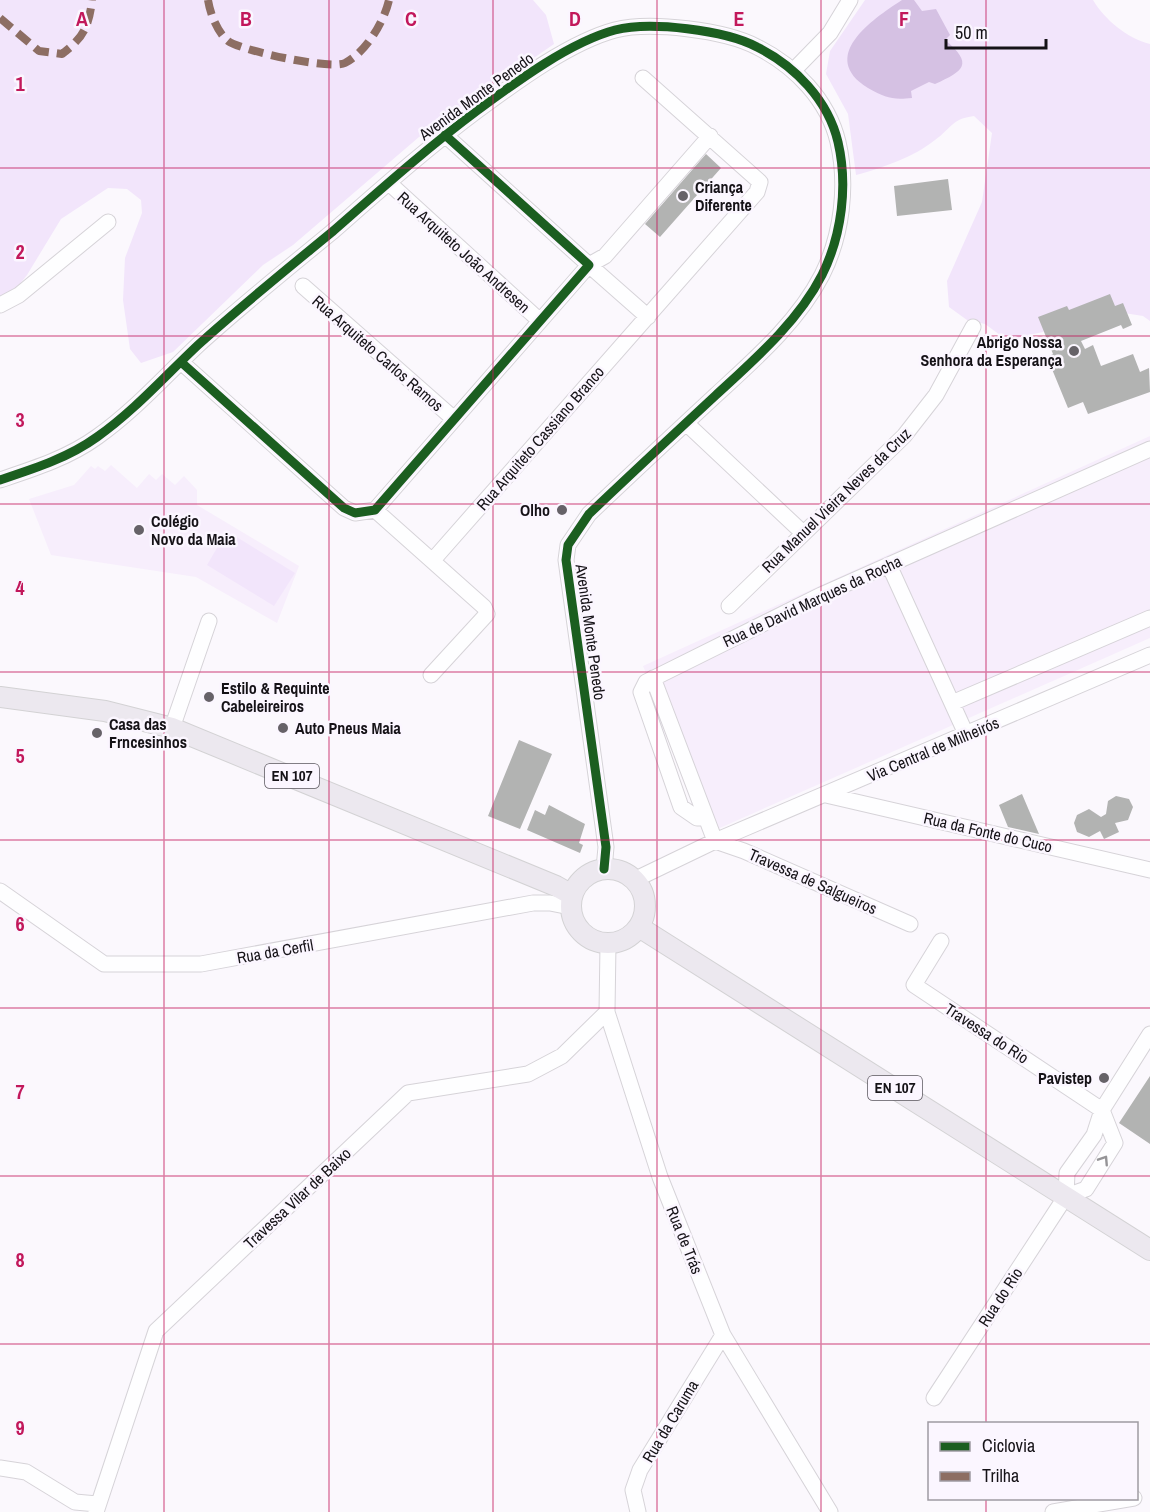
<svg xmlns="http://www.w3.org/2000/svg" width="1150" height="1512" font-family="'Archivo Narrow',sans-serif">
<rect width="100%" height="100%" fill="#fbf8fd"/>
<path fill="#f7eefc" d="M1150,436V638L713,831L643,666Z
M111,465L137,488L149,474L156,480L162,474L175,485L184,476L197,490V505L299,566L277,623L196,577L51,555L29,499L74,485L91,466L95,469L98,466L105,471Z"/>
<path fill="#f2e5fb" d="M0,0H533L546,15L554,44L419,137L293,245L263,265L173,352L141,363L130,349L123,300L125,258L142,213L141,200L127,189L108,188L61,219L27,275L0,309Z
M865,0H1093C1105,20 1127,38 1150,44V321L1143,316L1080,306L1043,332L1020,337L1011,343L985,324L967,320L949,307L947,281L982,202L992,133L974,116C951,119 952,128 935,140C914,157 882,168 856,175L848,114L826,74L830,51Z
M227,531L295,573L274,606L207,565Z"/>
<path fill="#d5c1e3" d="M902,0H914L922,11L936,9L950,35L945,40C974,64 964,71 935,84L929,82L911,91L912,98C892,100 886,98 868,88C818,57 871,20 902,0Z"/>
<path fill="#b2b3b2" d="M706,154L721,168L660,237L645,224Z
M948,179L952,210L897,216L894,186Z
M1110,294L1115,306L1123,303L1132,325L1123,329L1121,325L1081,341L1085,349L1093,345L1101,366L1133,354L1140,372L1149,368L1150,392L1088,414L1083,402L1068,408L1047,357L1053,354L1038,317L1067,306L1069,310Z
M519,740L552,754L520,829L488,816Z
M1022,794L1039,834L1008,827L999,805Z
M1116,796L1129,799L1133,807L1128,820L1115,823L1119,832L1104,839L1100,831L1089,837L1077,832L1074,823L1077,815L1089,809L1101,817L1106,814L1108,801Z
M549,805L585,824L579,843L583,845L580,853L527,830L535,810L545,815Z
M1150,1076V1144L1119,1123Z"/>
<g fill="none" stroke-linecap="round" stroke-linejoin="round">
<g stroke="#d6d3d8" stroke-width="17">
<path id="minor" d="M794,70L830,33L850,0
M389,183L540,321
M303,286L454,419
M0,305L19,295L108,222
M648,317L589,265L605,256L710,136
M181,362L344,508L355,513L375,510L589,265L445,135
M686,423L803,533
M0,480C33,469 68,458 97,437C134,411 165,376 198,345C241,306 287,269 332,232C380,190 427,148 478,110C516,82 570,42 615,30C650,21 725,30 757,47C795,66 828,100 838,142C848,185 842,235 822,275C798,322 754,360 716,395C674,434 631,474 589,514L568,545L566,560L606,847L604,869
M375,510L484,607L487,614L431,675
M433,560L757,192L760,182L643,78
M889,565L966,734
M729,606L904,436L936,395L973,327
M653,678L715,841
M952,703L1150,618
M172,728L209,621
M826,795L1150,870
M706,818H697L681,807L641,692L646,682L821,595L1150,449
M715,841L744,851L910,924
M634,880L715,841L1150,655
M0,891L104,964H201L533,903H550L570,907
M941,941L914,985L1102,1110
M608,944L607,1012L660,1177L723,1335L830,1512
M1066,1196L1086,1189L1115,1143L1102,1110
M934,1398L1066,1196L1067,1173L1094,1135L1102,1110L1150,1034
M0,1468L26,1472L75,1502L97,1504
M96,1512L156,1331L408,1093L528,1074L562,1056L607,1012
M638,1512L633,1490L640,1470L723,1335
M1053,1512L1134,1498"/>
</g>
<g stroke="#d3d2d4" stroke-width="22">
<path id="major" d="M0,697L105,711L172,728L556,886L572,895
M571 906a37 37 0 1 1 74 0a37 37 0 1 1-74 0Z
M639,927L1150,1250"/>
</g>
<use href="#minor" stroke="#fefeff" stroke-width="15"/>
<use href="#major" stroke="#ece8ef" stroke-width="20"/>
<path stroke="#8d6e63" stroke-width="8" stroke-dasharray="15 8" stroke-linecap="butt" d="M208,0C210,13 217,32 228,41C242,51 331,70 345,63C366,52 384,22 389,0
M0,18L39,51L62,54C83,38 89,27 92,0"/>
<g stroke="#fbf6ff" stroke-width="13">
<path id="cycleway" d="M181,362L344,508L355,513L375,510L589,265L445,135
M0,480C33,469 68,458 97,437C134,411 165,376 198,345C241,306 287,269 332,232C380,190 427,148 478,110C516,82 570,42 615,30C650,21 725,30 757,47C795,66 828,100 838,142C848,185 842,235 822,275C798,322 754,360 716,395C674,434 631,474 589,514L568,545L566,560L606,847L604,869"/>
</g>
<use href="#cycleway" stroke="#1b5e20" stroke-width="9"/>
</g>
<defs><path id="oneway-chevron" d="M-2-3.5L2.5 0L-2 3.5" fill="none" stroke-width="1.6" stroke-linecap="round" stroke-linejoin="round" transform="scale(1.5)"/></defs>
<use stroke="#959497" href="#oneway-chevron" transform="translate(1104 1160) rotate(-57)"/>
<path fill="none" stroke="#c2185b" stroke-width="1.5" stroke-opacity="0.55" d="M164,0V1512M329,0V1512M493,0V1512M657,0V1512M821,0V1512M986,0V1424M0,168H1150M0,336H1150M0,504H1150M0,672H1150M0,840H1150M0,1008H1150M0,1176H1150M0,1344H1150M986,1498V1512"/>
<g fill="#666268" stroke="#fbf6ff" stroke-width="2">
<circle cx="683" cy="196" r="6"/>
<circle cx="1074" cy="351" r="6"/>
<circle cx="562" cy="510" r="6"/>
<circle cx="139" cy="530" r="6"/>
<circle cx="209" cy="697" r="6"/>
<circle cx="283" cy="728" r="6"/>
<circle cx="97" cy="733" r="6"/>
<circle cx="1104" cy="1078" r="6"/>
</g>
<g text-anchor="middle" stroke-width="5" stroke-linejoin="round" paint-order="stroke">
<g fill="#fbf6ff" stroke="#5a565d" stroke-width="1.5">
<rect x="265" y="764" width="54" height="24" rx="4.5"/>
<rect x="868" y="1076" width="54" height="24" rx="4.5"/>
</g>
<g font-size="15" font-weight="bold" fill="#151217">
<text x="292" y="781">EN 107</text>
<text x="895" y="1093">EN 107</text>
</g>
<g font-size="16" fill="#151217" stroke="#fbf6ff">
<text transform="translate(476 96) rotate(-36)" y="6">Avenida Monte Penedo</text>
<text transform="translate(464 252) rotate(42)" y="6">Rua Arquiteto João Andresen</text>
<text transform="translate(378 353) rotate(41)" y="6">Rua Arquiteto Carlos Ramos</text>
<text transform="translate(540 438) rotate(-49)" y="6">Rua Arquiteto Cassiano Branco</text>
<text transform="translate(836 500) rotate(-44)" y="6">Rua Manuel Vieira Neves da Cruz</text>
<text transform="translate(812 601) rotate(-25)" y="6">Rua de David Marques da Rocha</text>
<text transform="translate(591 632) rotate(82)" y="6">Avenida Monte Penedo</text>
<text transform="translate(933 749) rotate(-23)" y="6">Via Central de Milheirós</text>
<text transform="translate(988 832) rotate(13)" y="6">Rua da Fonte do Cuco</text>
<text transform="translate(813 881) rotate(24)" y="6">Travessa de Salgueiros</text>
<text transform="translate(275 951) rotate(-10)" y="6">Rua da Cerfil</text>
<text transform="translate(987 1033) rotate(33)" y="6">Travessa do Rio</text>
<text transform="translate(297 1198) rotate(-43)" y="6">Travessa Vilar de Baixo</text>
<text transform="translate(685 1240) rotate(68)" y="6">Rua de Trás</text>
<text transform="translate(1000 1297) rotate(-57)" y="6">Rua do Rio</text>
<text transform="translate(670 1421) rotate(-59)" y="6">Rua da Caruma</text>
</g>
<g font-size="16" font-weight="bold" fill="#151217" stroke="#fbf6ff" text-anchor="start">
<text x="695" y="193">Criança<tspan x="695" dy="18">Diferente</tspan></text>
<text x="1062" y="348" text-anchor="end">Abrigo Nossa<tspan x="1062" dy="18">Senhora da Esperança</tspan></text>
<text x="550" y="516" text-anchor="end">Olho</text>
<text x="151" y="527">Colégio<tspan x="151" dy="18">Novo da Maia</tspan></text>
<text x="221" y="694">Estilo &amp; Requinte<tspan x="221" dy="18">Cabeleireiros</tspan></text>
<text x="109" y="730">Casa das<tspan x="109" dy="18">Frncesinhos</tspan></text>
<text x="295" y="734">Auto Pneus Maia</text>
<text x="1092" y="1084" text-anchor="end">Pavistep</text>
</g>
</g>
<g font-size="20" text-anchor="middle" font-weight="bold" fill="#c2185b" stroke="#fbf6ff" stroke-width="5" stroke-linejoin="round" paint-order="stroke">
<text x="82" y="26">A</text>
<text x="246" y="26">B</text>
<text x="411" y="26">C</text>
<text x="575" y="26">D</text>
<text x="739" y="26">E</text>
<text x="904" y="26">F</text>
<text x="20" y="91">1</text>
<text x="20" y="259">2</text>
<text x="20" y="427">3</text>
<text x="20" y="595">4</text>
<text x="20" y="763">5</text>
<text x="20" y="931">6</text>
<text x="20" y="1099">7</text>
<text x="20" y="1267">8</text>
<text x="20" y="1435">9</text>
</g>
<rect x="928" y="1422" width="210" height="78" fill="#fbf6ff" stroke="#9f9ba2" stroke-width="1.5"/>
<rect x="940" y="1442" width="30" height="9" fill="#1b5e20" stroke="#9f9ba2" stroke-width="1.5"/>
<text x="982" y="1452" font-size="18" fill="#151217">Ciclovia</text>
<rect x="940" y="1472" width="30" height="9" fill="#8d6e63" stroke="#9f9ba2" stroke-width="1.5"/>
<text x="982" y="1482" font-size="18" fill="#151217">Trilha</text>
<path d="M946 39v9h100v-9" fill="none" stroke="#151217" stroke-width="3"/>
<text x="955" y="39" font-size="18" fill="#151217" stroke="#fbf6ff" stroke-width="4.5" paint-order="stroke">50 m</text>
</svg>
